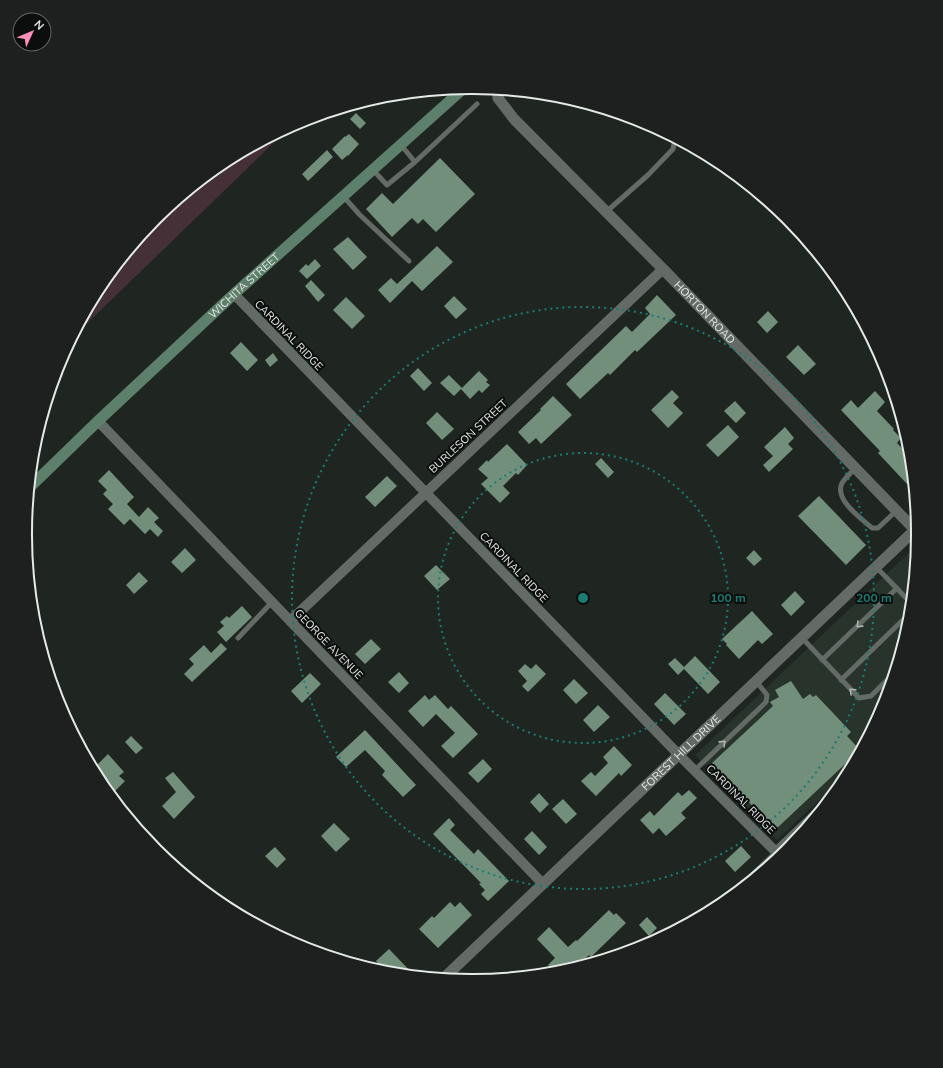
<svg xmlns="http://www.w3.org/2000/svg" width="943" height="1068" font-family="Mulish,sans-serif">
<rect width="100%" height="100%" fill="#1f2621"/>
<path fill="#27332b" d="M916,546L917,547L909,621L884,705L847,774L777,840L695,755Z"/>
<path fill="#453038" d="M290,127L73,337L100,286L156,218L224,163Z"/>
<path fill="#728f7c" d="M356,113L366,123L360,129L350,119Z
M349,134L359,144L348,156V155L342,160L332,149L345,136V137Z
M327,150L333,157L308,181L302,174Z
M440,158L475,194L436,232L423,219L418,224L412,218L392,237L366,209L382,193L393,204Z
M348,237L367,257L353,270L333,249Z
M437,246L453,262L422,291L412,281L390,303L378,290L391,278L397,284Z
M315,259L321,266L307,279L299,271L306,264L308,266Z
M311,280L325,295L318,302L305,286Z
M657,295L676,315L637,352L635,350L610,375L608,373L580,399L566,384L626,326L632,332L650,314L645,308Z
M454,296L467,309L456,319L444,306Z
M346,297L365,316L352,329L333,310Z
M768,311L778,322L767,333L757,322Z
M241,342L258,360L247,371L230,353Z
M798,345L816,364L804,375L786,357Z
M273,353L278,360L270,367L265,360Z
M418,368L432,383L424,391L410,376Z
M479,371L488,380L486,382L490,385L482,393L479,390L470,399L461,389L454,396L440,383L449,375L462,388Z
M672,390L679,397L673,403L683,413L668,428L651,410Z
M875,391L885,402L877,411L894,429L893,430L901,438L897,443L910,456L913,479L907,484L878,453L880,451L841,410L851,400L858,408Z
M553,396L572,415L541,444L536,438L529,444L518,432L541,410L540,409Z
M735,401L746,413L736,423L724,411Z
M437,412L454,429L442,440L426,423Z
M728,425L739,437L718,457L706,445Z
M785,427L794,438L788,444L793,449L769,472L763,465L773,456L764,447Z
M507,444L527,465L518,475L516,473L503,486L510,493L500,503L481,484L488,478L478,469L487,460L488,462Z
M601,458L614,472L608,478L595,464Z
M109,470L134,497L127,504L139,517L148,507L159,518L154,522L163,531L158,537L150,529L145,534L130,519L124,525L108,509L113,504L103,494L107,490L98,481Z
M387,476L397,486L375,507L365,497Z
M819,496L866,545L846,565L798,516Z
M185,548L196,560L182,573L171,562Z
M754,550L762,559L754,566L746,558Z
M436,565L450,579L437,590L424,576Z
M139,572L148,581L134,594L126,585Z
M795,591L805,602L791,616L781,605Z
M242,606L252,617L226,642L217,632L224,626L220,622L227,616L229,618Z
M752,611L773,634L762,644L758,640L739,659L726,645L727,644L722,639Z
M371,639L381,649L365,664L355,654Z
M221,643L227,649L192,682L184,674L194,664L189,659L204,645L211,653Z
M695,656L720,682L708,694L684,669L678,675L668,664L675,658L684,667Z
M525,664L531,669L536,664L546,674L528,692L522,686L527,681L518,671Z
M399,672L409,683L399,693L388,682Z
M310,673L321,684L302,703L291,691Z
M574,679L588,693L576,704L563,690Z
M791,681L803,699L810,694L813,697L816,695L851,732L847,736L860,750L775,830L712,763L773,706L770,702L779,697L775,690Z
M665,693L686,714L674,725L654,704Z
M425,695L429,700L435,695L448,709L451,706L478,734L453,758L441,746L455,733L436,714L423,727L408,711Z
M598,705L610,717L594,732L583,720Z
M365,730L416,785L403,797L382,775L385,771L365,750L346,767L336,757Z
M131,736L143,748L136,754L125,742Z
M614,746L632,765L621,776L619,773L596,796L581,781L591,772L595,776L608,763L603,757Z
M108,754L124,772L119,776L125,781L111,795L100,782L93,769Z
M483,759L492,769L478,783L468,773Z
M173,772L195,797L174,819L162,806L176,792L165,778Z
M689,790L697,798L681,813L686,818L666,836L659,828L653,834L640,820L650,811L654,816L678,792L682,796Z
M539,793L549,804L540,813L530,802Z
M563,799L577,814L566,824L552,809Z
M449,818L455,825L450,830L474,854L478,849L509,881L488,901L481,894L485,890L479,884L481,883L433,834Z
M334,823L350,839L336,852L321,836Z
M532,831L547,847L539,855L524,839Z
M741,846L751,857L735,872L725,861Z
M275,847L286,859L277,868L265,856Z
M450,902L455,907L460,902L472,915L438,948L419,929L432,916L434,918Z
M609,910L614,915L616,913L626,923L591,957L589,955L578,966L555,972L548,965L555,958L537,939L549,927L568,947L576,940L577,941Z
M647,917L657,928L649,936L639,925Z
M389,949L414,975L387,972L376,961Z"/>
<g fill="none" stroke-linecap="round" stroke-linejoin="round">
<path stroke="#646b66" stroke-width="5" d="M401,145L415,162L477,104
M373,170L387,185L415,162
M343,196L360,215L409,261
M606,212L648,175L673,149L675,139
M855,468C851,473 845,478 842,483C834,500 861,518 872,528H878L896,511
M876,567L911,603
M238,638L272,602
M802,638L859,698L871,696L893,674
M822,660L897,588
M841,680L910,613
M695,770L766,702L767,695L756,681
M725,901L776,852"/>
<path stroke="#646b66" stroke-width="10" d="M234,294L679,755L780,856
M98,421L543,884
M290,621L663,269
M776,852L815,815"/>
<g stroke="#646b66" stroke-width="11">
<path id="s1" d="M497,90L498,98L514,119L663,269L918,533"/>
<path id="s2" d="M444,978L917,528"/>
</g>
<path stroke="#5d806c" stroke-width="11" id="s3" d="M30,487L98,421L234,294L464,88"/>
</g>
<defs><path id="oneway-chevron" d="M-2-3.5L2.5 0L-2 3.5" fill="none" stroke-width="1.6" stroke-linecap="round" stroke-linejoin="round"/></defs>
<g stroke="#b2b7b3">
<use href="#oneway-chevron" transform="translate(859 625) rotate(136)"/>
<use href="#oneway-chevron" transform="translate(852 691) rotate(-137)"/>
<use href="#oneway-chevron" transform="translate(723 743) rotate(-44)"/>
</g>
<g fill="none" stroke="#1a7c74" stroke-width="2" stroke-dasharray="2 4">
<circle cx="583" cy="598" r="145"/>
<circle cx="583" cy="598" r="291"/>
</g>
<g text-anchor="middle" stroke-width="4" stroke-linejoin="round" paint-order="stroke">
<g font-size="11" fill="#e6eae7" stroke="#0b0e0c">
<text dy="4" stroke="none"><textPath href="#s3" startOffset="294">WICHITA STREET</textPath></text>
<text dy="4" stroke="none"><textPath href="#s1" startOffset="306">HORTON ROAD</textPath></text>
<text transform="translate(289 335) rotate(46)" y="4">CARDINAL RIDGE</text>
<text transform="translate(468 436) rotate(-43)" y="4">BURLESON STREET</text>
<text transform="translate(514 567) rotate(46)" y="4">CARDINAL RIDGE</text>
<text transform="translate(329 644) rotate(46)" y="4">GEORGE AVENUE</text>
<text dy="4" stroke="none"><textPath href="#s2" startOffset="327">FOREST HILL DRIVE</textPath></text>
<text transform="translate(741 799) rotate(45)" y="4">CARDINAL RIDGE</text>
</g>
</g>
<path d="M0 0H943V1068H0ZM471 94H472A439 439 0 0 1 911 533V535A439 439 0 0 1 472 974H471A439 439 0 0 1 32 535V533A439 439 0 0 1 471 94Z" fill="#1d201e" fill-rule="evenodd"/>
<path fill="none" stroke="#e6eae7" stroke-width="2" d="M471 94H472A439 439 0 0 1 911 533V535A439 439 0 0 1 472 974H471A439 439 0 0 1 32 535V533A439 439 0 0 1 471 94Z"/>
<circle cx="583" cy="598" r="6" fill="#1a7c74" stroke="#0b0e0c" stroke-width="2"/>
<g font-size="12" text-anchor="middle" font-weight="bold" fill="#1a7c74" stroke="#0b0e0c" stroke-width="4" stroke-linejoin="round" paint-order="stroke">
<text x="728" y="602">100 m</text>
<text x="874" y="602">200 m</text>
</g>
<g transform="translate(32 32) rotate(46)"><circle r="19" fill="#0b0e0c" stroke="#636664"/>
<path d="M0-3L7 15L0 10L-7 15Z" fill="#ff8ebb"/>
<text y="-6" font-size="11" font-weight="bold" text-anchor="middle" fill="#e6eae7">N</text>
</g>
</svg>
